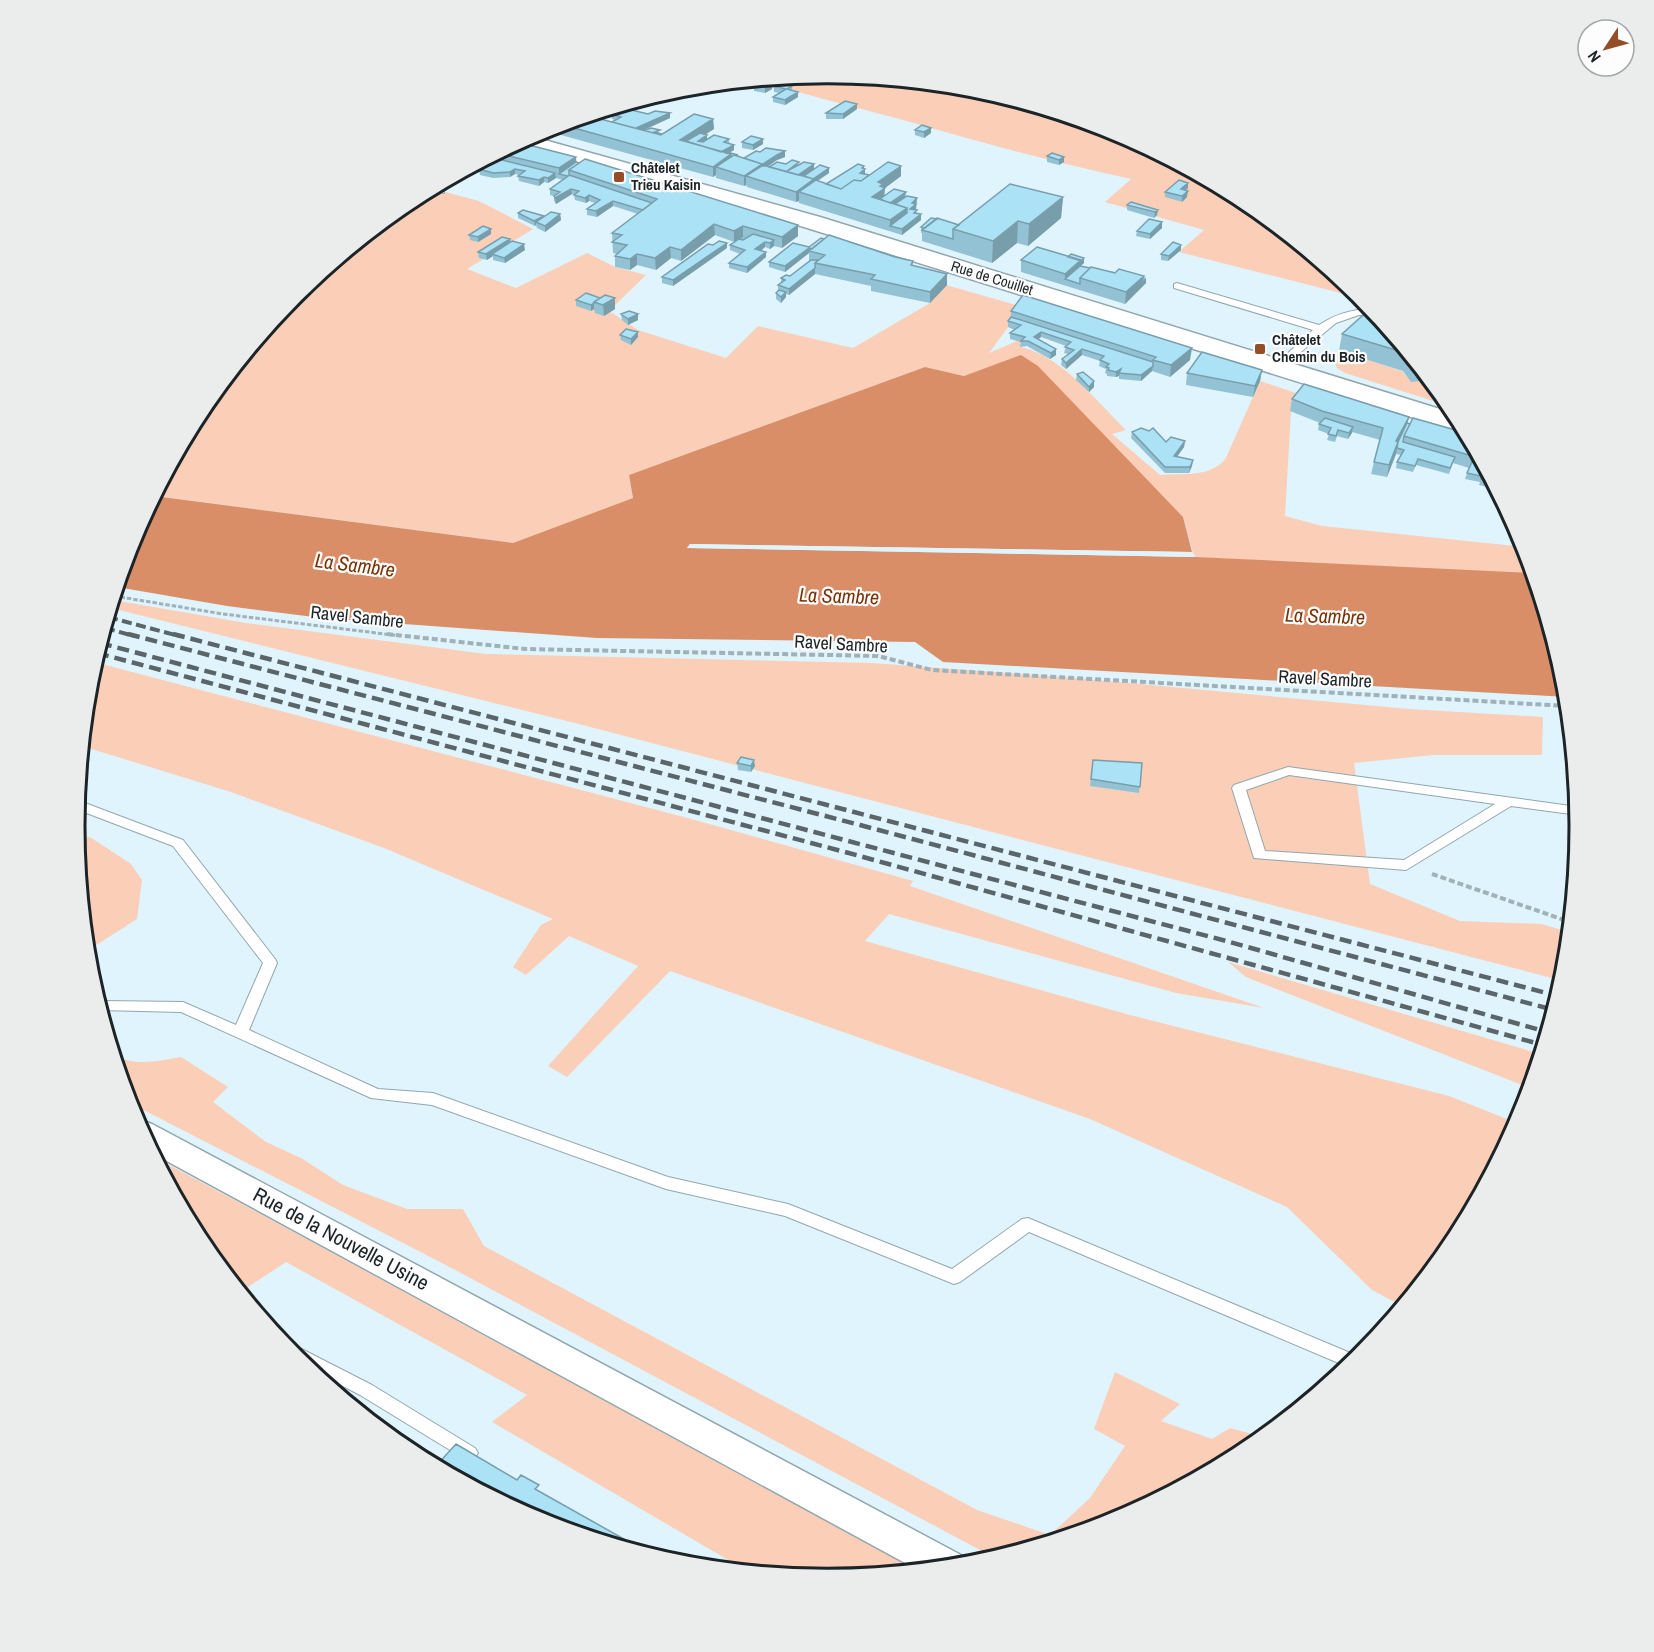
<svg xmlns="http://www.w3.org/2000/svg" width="1654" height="1652" font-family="'Archivo Narrow',sans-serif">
<rect width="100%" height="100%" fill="#dff4fc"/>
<path fill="#fbceb8" d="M827,74L974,88L1115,131L1245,201L1364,299L1179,252L1204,230L1105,202L1131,179C1059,164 988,144 917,124C864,109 811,97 758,80Z
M438,190L479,201L533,229L467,269L516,288L587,253L615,267L646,275L609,311L638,330L726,358L758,326L853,348L930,303L946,285L1023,307L989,353L1017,341L1026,343L1021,347C1063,357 1095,400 1126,430L1112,434L1160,475C1183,473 1211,478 1226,458L1260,381L1302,395L1291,411L1285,516L1322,526L1525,547L1533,574L1194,557L1183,517L1021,356L964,376L925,367L629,475L633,498L513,543L155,496L202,408L295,294L409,200L419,204Z
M1339,351L1402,371L1411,381L1430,380L1452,407L1345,373L1337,368L1333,358Z
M113,600L246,623L486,654L871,663L1074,678L1409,709L1543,717L1542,755H1433L1354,763L1370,884L1460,921L1541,924L1569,932L1563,981L575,723L111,608Z
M94,662L695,820L913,881L910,886L1264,1008L1176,993L889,914L865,941L1130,1015L1449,1096L1517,1123L1452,1244L1402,1306L1372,1290L1287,1207L1090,1119L670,971L567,1077L548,1066L638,966L569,936L526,975L513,967L541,925L553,919L384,848L231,792L82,746L89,679Z
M90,837L131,864L142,880L137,919L87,951L76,838Z
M1228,962L1540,1054L1530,1088L1246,977Z
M114,1055C135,1067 158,1061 181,1057L228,1087L213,1102L266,1142L301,1158L343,1185L407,1209H463L484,1246L977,1510L1050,1535L1090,1498L1125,1446L1094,1429L1115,1372L1180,1404L1161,1421L1212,1439L1230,1428L1263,1437L1245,1452L1115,1521L995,1558L442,1263L128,1102Z
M156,1158L240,1203L916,1570L827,1578L747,1571L492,1422L527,1395L286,1262L245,1289L225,1272L201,1244L199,1240L208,1235L191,1225Z"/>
<path fill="#d98e68" d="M1021,355L1038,366L1183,517L1192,552L690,544L687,548L1196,557L1533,573L1565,680L1567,697L943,662L915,642L597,638L322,618L227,606L117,587L132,538L154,496L513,543L633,498L629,475L925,367L964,376Z"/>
<path fill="#dff4fc" d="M690,544L1192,552L1196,557L687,548Z"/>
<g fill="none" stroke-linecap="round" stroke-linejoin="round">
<g stroke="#92a6ad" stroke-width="2">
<path id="service" d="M437,185L444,189V193L430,189Z
M1177,283L1319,325C1336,314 1352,309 1372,309L1376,314L1359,315L1336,323L1278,371L1273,368L1274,366L1313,330L1174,288V284Z
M1288,767L1578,807V815L1511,806L1406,870L1254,858L1232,788L1234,785ZM1289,775L1495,804L1404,860L1265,851L1246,790Z
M77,800L183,840L275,959L277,963L249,1030L378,1089L433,1093L668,1177L788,1204L952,1269L1022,1219L1028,1218L1360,1357L1348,1367L1029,1232L960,1282L954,1284L785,1216L666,1189L432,1105L371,1098L181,1012L100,1010L98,1002L103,1001L183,1002L236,1025L263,963L173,846L76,809Z
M286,1341L372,1385L475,1448L478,1453L475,1458L469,1461L463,1458L360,1395L305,1366L282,1342Z"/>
</g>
<g stroke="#92a6ad" stroke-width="3">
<path id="minor" d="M141,1120L152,1124L961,1555L966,1565L918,1570L152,1153L136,1122Z"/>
</g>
<g stroke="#92a6ad" stroke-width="3">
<path id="secondary" d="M530,136L820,217L1456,414L1465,431L1452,430L804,227L514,144Z"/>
</g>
<path stroke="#a0b1b7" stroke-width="3" stroke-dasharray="4.5 2" stroke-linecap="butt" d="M114,596L223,614L401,636"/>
<path stroke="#a0b1b7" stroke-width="4" stroke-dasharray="6 3" stroke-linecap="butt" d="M387,634L525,649L878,656L932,670L1568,706
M1432,874L1570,922"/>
<use href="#service" fill="#fff" fill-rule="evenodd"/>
<use href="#minor" fill="#fff" fill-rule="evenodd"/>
<use href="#secondary" fill="#fff" fill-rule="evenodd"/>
<path stroke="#596569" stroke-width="4" stroke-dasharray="10 4.5" stroke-linecap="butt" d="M108,617L179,636
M105,628L134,636"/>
<path stroke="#596569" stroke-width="4.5" stroke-dasharray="12 6" stroke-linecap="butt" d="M128,634L860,825L1554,1010
M173,634L1558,996
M100,643L1230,942L1547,1032
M97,653L845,852L1543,1045"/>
</g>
<path fill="#93c2d4" d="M771,79L772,89L765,93L754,91V81Z
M774,86H792V91L798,92V97L785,105L773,102V97L780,93L774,92Z
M857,104V109L843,119H826V113Z
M670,113V118L644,130L662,134L713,119L714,129L705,134L707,139H729V144L734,150L729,153L744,158L785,157L777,160L768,166L799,164L814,169L829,173L818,181L826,184L864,168L865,174L869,175L901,166V176L885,188L884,196L906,192L905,197L917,198L915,210L921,220L902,235L799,203V201L796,202L747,187L746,185L744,186L716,178V175L713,177L550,132V127L589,116L612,122L615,120L612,119V114H648Z
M931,128V133L924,138L915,135V130Z
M763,139V144L753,150L742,148V142Z
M517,142L576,162L798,236L782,248L774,246L770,249L765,247L761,251L766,257L747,273L729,268V263L740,254L730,250V245L734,242L715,235L681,261L671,258L656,270L637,265L630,270L615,267V256L617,254L613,253L612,233L638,214L613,206L597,217L587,215V209L595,203L589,201L586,203L575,200L574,195L572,194L556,204L554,201V196L550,195V189L563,180L556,178L548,183L544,182L539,186L519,181L518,176L519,175L515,174L510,177L493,178L480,175L479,170L474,169V166Z
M1052,153L1064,162L1059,165L1047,162V156Z
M1188,183V188L1185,191L1187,197L1182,202L1165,197V192Z
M1063,197L1061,218L1028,246L1017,243L992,263L922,241V233H921V227L960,224Z
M1127,205L1158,210L1157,215L1154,218L1127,210Z
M518,213L544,216V217L560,214L561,220L545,232L537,228L536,225L535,226L518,218Z
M1162,222V228L1150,239L1136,236L1137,231Z
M491,234L478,242L470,240L469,235Z
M511,242L525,250L505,263L493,260V256L487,260L479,258L478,252Z
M1181,245V250L1168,261L1161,260V254Z
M809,247L895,257L913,261V265L947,285L930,303L871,291V286L815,274L789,295L786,294V297L781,303L776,299V293L778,290V285L781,283V278L790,276L809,261V253L785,272L769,267V262Z
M727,248L673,286L662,283V277Z
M1068,257L1084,258V263L1081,266L1115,272L1144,276V277L1146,278V283L1125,304L1021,272V260Z
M1314,257L1327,267L1312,263L1313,258Z
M600,298H615V309L604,316L595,313L594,309L591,311L576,306V300Z
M1371,308L1430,380L1411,382L1403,371L1339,351L1342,334Z
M1011,311L1190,360L1170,377L1152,371L1141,381L1119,379V376L1116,377L1107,376V374L1105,373L1106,369L1099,366L1100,361L1082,355L1066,369L1061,365L1062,359L1068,354L1064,353L1066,346L1041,337L1038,339L1056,349V355L1050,359L1027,346L1020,347L1021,342L1010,339V333L1015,330L1008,327V321L1011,317Z
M621,314L638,320L628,325L622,320Z
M620,335L638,337L631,345L621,340Z
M1262,370L1260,381L1253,397L1186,385L1187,373Z
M1077,374L1094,381V387L1089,392L1076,380Z
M1292,399L1409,417L1407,423L1466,433L1500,496L1491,494L1492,488L1479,485L1480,482L1465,479L1469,468L1453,463L1449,474L1416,465L1413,472L1396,468L1397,462L1401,455L1396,454L1387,477L1371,474L1374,462L1380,440L1352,432L1348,439L1337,436L1335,442L1327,440L1329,434L1318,430L1319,424L1320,423L1290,411Z
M1132,432L1166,442L1185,441L1184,447L1177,457L1192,466L1189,473H1165L1131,438Z
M1093,760L1142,763L1139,793L1090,786Z
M737,763L755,766L751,772L738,770Z"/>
<path fill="#789eac" d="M771,79L772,89L765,93V83Z
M798,92V97L785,105V100Z
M857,104V109L843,119V114Z
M670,113V118L637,133L636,128Z
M713,119L714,129L686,147L680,140Z
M931,128V133L924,138V132Z
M707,135V140L698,146V141Z
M763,139V144L753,150V145Z
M734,145V150L721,157L714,156Z
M785,151V157L777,160L767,167L746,176V185L744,186V176L762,164H763L777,155Z
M731,154L738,155V161L716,167V175L713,177V167Z
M576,157L577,168L559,174V168Z
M1064,157V162L1059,165V160Z
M814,164V169L792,184V179Z
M864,166V170L865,169V174L860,178L862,168Z
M901,166V176L885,188L884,198L877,204L872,197L878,182Z
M829,168V173L799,192V201L796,202V192Z
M515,169V174L510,177V172Z
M555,173L556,178L548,183V178Z
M544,177V182L539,186V180Z
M1188,183V188L1180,195L1181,189Z
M571,189L572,194L556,204L555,198Z
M1188,191L1187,197L1182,202V196Z
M906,192L905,197L885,212V207Z
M589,195V201L586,203L585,198Z
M1063,197L1061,218L1028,246L1029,224Z
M917,198L916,210L910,209L912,203Z
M613,201V206L597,217L596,211Z
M907,208V219L890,226V220Z
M1158,210L1157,215L1154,218L1155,212Z
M560,214L561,220L545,232V226Z
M921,214V220L902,235V229Z
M544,216V221L536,222V225L535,226L534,221Z
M1018,221L1017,243L992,263L993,241Z
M1162,222V228L1150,239V234Z
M714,224L715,235L681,261V250Z
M798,225V236L782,248V237Z
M743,226V237L734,242V231Z
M491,229V234L478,242V237Z
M510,239L511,245L492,254L493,256L487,260L486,254Z
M774,240V246L770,249V243Z
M765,242V247L755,255V249Z
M727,243V248L673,286V280Z
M524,244L525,250L505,263L504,258Z
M1181,245V250L1168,261L1169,256Z
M670,247L671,258L656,270L655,258Z
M809,248V253L785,272V266Z
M766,252V257L747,273V267Z
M637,254V265L630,270V259Z
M1084,258V263L1065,279V274Z
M815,268V274L789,295V289Z
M947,274V285L930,303V292Z
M1144,276L1143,281L1146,278V283L1125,304L1126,292Z
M786,292V297L781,303V297Z
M615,298V309L604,316L603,305Z
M594,303V309L591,311V305Z
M638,314V320L628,325V319Z
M638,332V337L631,345V339Z
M1041,332V337L1034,343V337Z
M1192,348L1190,360L1170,377L1171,365Z
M1056,349V355L1050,359L1051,353Z
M1082,349V355L1066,369V363Z
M1153,366L1152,371L1141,381V375Z
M1121,369L1119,376L1116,377V372Z
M1262,370L1260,381L1253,397L1255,386Z
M1094,381V387L1089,392V387Z
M1409,417L1406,429L1397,447L1396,454L1387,477L1389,465L1396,441Z
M1353,427L1352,433L1348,439L1349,433Z
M1185,441L1184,447L1173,462L1174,456Z
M1193,460L1192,466L1189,473L1190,467Z
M754,760L755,766L751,772V766Z"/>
<path fill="#abe2f6" stroke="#789eac" stroke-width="1.5" d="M771,79L765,83L755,81Z
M780,83L792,86L787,89L798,92L785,100L773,97L786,89L774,86Z
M845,101L857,104L843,114L826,113Z
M623,108L648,114L655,111L670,113L636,128L645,130L651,128L660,130L655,132L662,134L661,135L612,122L621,117L612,114Z
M694,114L713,119L680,140L731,154L713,167L560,124L589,116L661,135Z
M922,125L931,128L924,132L915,130Z
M700,133L707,135L698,141L703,142L714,135L729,139L724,142L734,145L721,152L686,141Z
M751,136L763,139L753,145L742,142Z
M517,142L576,157L559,168L497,153Z
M766,148L785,151L777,155L763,164L767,165L766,166H762V164L744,158L756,151L760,152Z
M727,152L738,155H734L731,157V154L726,153Z
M1052,153L1064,157L1059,160L1047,156Z
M734,155L762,164L744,176L716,167Z
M490,157L555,173L548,178L544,177L539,180L518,176L525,171L515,169L510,172L493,173L479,169L485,166L476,164Z
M585,159L798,225L782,237L743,226L734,231L714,224L681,250L670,247L655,258L637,254L630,259L615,256L627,245L612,242L622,235L612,233L657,199L569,170Z
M792,160L799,162L787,171L804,162L814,164L798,175L769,167L777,162L786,164Z
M576,162L579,163L569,170V175L652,203L643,210L613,201L596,211L587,209L600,200L589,195L585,198L574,195L579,191L571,189L555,198L554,196L560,192L550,189L568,176L559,174Z
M888,162L901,166L878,182L883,184L880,186L885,188L872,197L907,208L890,220L799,192L816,180L841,189L854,180L861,181Z
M858,164L864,166L862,168L865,169L860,173L869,175L861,181L854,180L841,189L826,184Z
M763,165L814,179L796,192L746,176Z
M820,165L829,168L813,179L804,176Z
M1179,180L1188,183L1181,189L1188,191L1182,196L1165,192Z
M1010,184L1063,197L1029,224L1018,221L993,241L953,229Z
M894,189L906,192L890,203L880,199Z
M907,196L917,198L912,203L916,204L910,209L917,210L914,213L921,214L902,229L890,226L907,213V208L895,204Z
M1131,202L1158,210L1155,212L1127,205Z
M523,210L544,216L534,221L518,213Z
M551,212L560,214L545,226L536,222Z
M931,218L937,219L925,228L921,227Z
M937,218L959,225L953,229V239L922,230Z
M1149,219L1162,222L1150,234L1137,231Z
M483,226L491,229L478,237L469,235Z
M753,234L774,240L770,243L765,242L755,249L766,252L747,267L729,263L745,250L730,245L739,239L743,240Z
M829,235L895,257L913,261L911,265L947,274L930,292L871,279L875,275L815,263L825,255L809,251Z
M502,237L510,239L486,254L478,252Z
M821,238L824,239L812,249L809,248L785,266L769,262L793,243L809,247Z
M512,241L524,244L504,258L492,254Z
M719,241L727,243L673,280L662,277L708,244L713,245Z
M1173,242L1181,245L1169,256L1161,254Z
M1037,247L1081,260L1065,274L1021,260Z
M1071,254L1084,258L1081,261L1068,257Z
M811,260H818L815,263V268L789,289L778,285L785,280L781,278L786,275L790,276Z
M1080,266L1090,268L1080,278V284L1065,279Z
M1091,267L1115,273L1119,269L1144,276L1126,292L1080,278Z
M779,290L786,292L781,297L776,293Z
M586,293L600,298L594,302V303L591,305L576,300Z
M605,295L615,298L603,305L594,302Z
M1023,295L1192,348L1171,365L1153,360L1156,357L1011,311Z
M1371,308L1417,364H1414L1406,353L1342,334Z
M629,311L638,314L628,319L621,314Z
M1011,317L1153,362V366L1141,375L1119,373L1121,369L1116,372L1108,370L1109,368L1106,367L1109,364L1100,360L1104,356L1082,349L1066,363L1062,359L1074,350L1065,347L1071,342L1041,332L1034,337L1056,349L1051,353L1028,341H1021L1025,337L1010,333L1021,325L1008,321Z
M626,329L638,332L631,339L620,335Z
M1202,352L1262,370L1255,386L1187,373Z
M1083,372L1094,381L1089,387L1077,374Z
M1304,384L1409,417L1396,441L1398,442L1389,465L1374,462L1383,428L1322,411L1292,399Z
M1325,418L1353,427L1349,433L1338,430L1336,436L1328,434L1331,428L1319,424Z
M1413,418L1466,433L1479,458L1404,436Z
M1407,423L1410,424L1404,436L1403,442L1455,457L1450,468L1418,459L1415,466L1397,462L1404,450L1397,448L1398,442Z
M1141,428L1149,431L1153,428L1166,442L1171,437L1185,441L1174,456L1193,460L1190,467H1165L1132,432Z
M1472,462L1483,465L1492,482L1481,479V476L1467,473Z
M741,757L754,760L751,766L737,763Z
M1093,760L1142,763L1140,787L1091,779Z
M456,1444L517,1480L521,1475L539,1485L535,1489L647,1552L646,1554L539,1521L436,1466Z"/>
<g fill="#944d27" stroke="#fdfdfd" stroke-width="2">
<rect x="613" y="171" width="12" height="12" rx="3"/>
<rect x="1254" y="343" width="12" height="12" rx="3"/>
</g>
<g text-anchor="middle" stroke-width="4.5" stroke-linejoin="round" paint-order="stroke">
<g font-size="15" font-weight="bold" fill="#1c2427" stroke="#fdfdfd" text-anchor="start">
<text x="631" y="173">Châtelet<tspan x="631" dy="17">Trieu Kaisin</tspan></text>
<text x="1272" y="345">Châtelet<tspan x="1272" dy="17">Chemin du Bois</tspan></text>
</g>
<g font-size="15" fill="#1c2427" stroke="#fdfdfd">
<text transform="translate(992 278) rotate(17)" y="5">Rue de Couillet</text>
</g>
<g font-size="18" fill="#1c2427" stroke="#fdfdfd">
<text transform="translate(357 617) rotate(6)" y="6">Ravel Sambre</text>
<text transform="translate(841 644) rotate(3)" y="6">Ravel Sambre</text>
<text transform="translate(1325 679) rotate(3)" y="6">Ravel Sambre</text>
</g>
<g font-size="20" font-style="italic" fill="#783408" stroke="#fdfdfd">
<text transform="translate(355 565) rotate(7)" y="7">La Sambre</text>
<text transform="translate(839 596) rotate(2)" y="7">La Sambre</text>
<text transform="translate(1325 616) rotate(2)" y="7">La Sambre</text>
</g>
<g font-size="21" fill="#1c2427" stroke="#fdfdfd">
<text transform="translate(341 1239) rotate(28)" y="7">Rue de la Nouvelle Usine</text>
</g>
</g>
<path d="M0 0H1654V1652H0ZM85 826a742 742 0 1 1 1484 0a742 742 0 1 1-1484 0Z" fill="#ebecec" fill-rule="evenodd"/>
<path fill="none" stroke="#1c2427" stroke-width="3" d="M85 826a742 742 0 1 1 1484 0a742 742 0 1 1-1484 0Z"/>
<g transform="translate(1606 48) rotate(234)"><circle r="28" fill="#fdfdfd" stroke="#a3a6a7" stroke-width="1.5"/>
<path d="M0-4.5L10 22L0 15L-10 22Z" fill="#944d27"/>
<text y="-9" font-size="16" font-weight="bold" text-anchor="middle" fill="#1c2427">N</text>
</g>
</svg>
